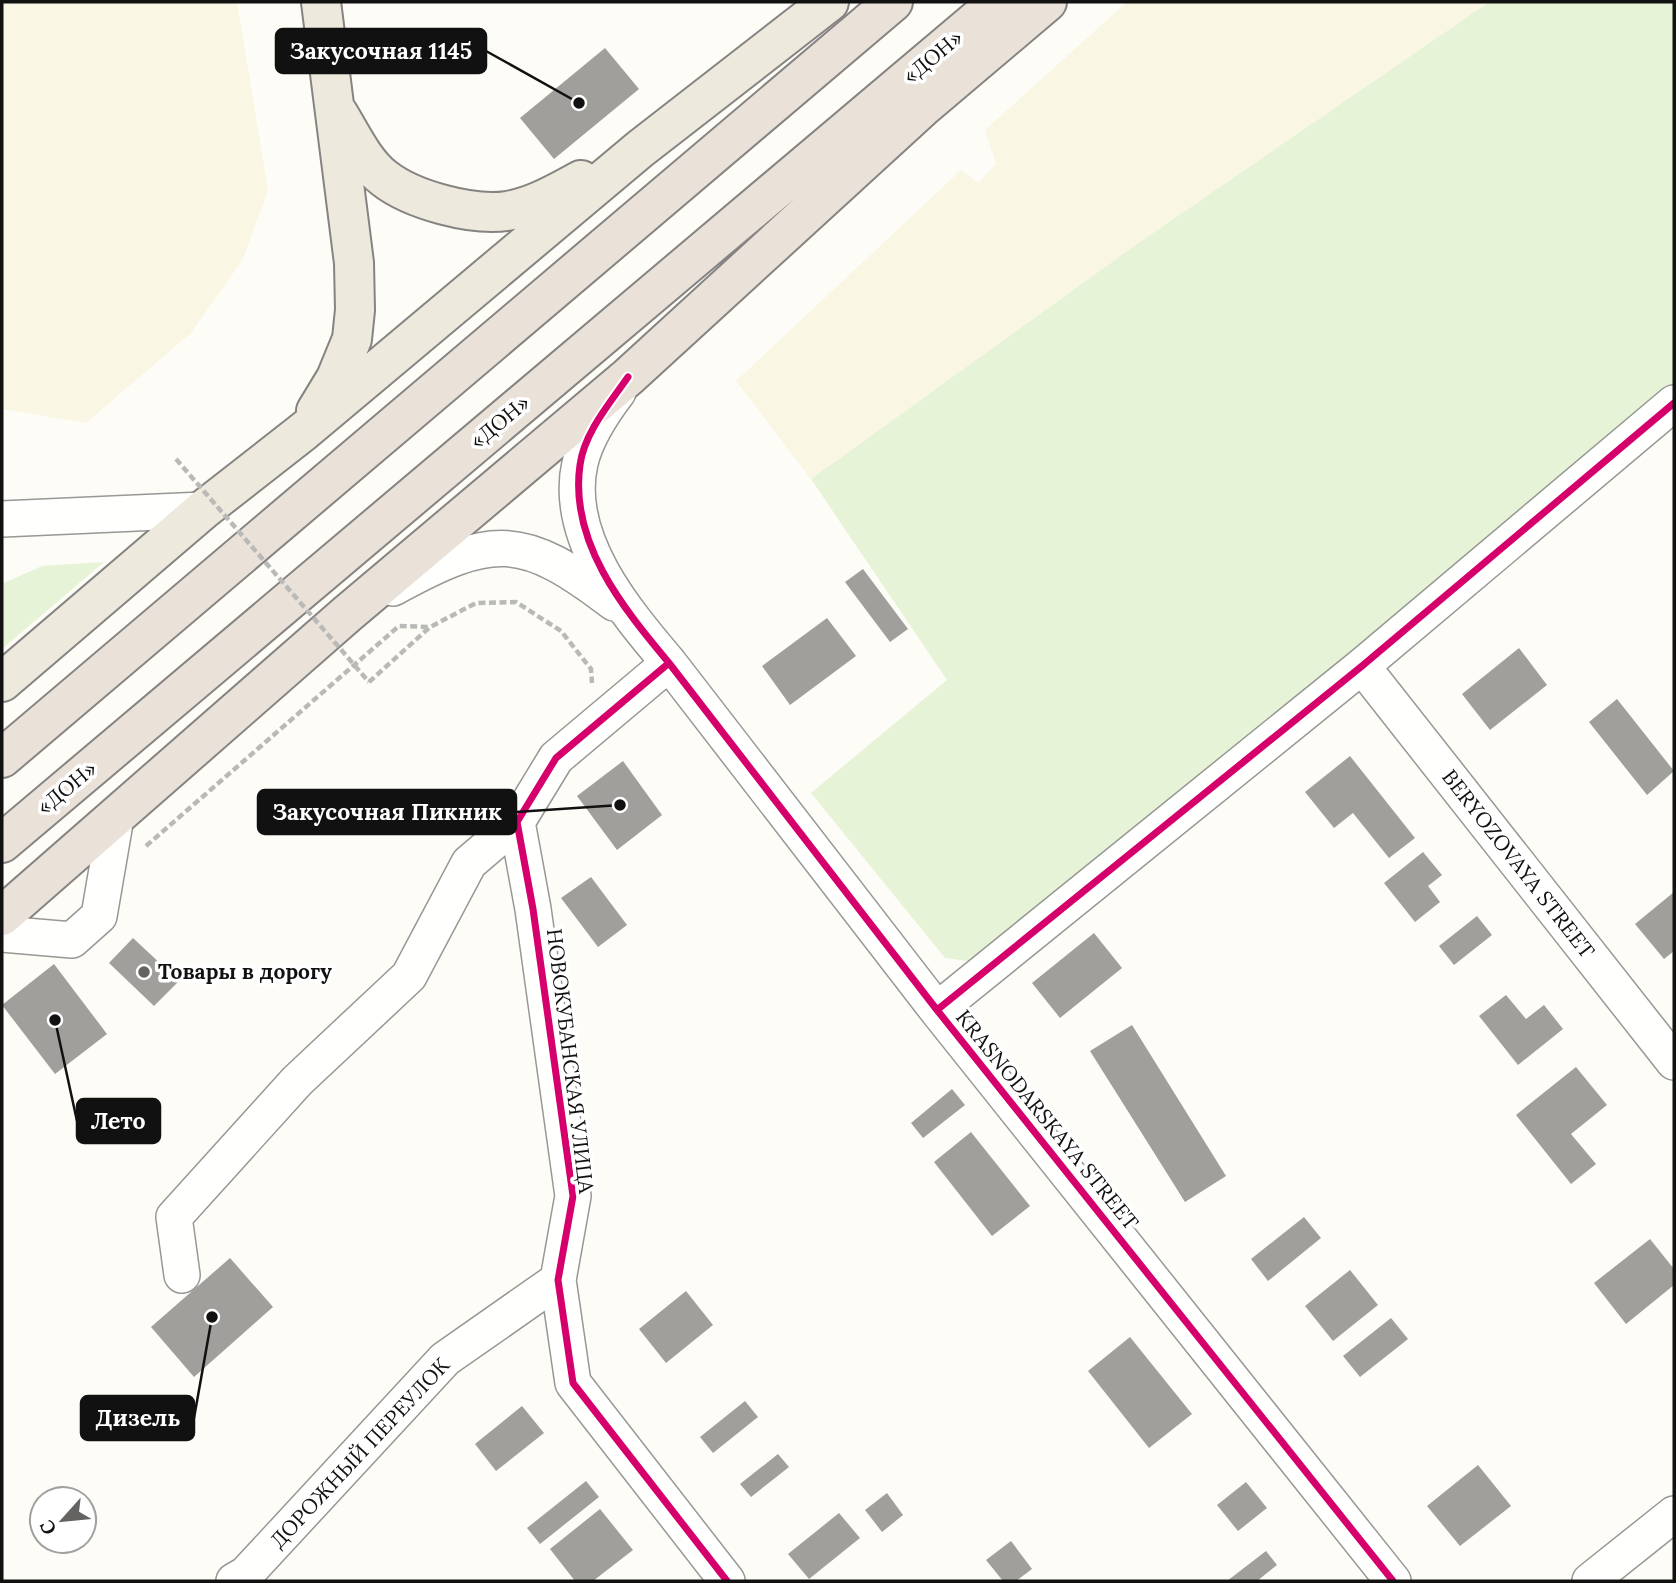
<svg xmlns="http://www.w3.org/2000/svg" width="1676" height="1583" font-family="Lora,serif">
<rect width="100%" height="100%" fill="#fdfcf7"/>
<path fill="#f9f7e4" d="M2,2H237L268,190L243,259L191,333L86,423L2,409Z
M1127,2H1489L1137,244L811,479L736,381L961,170L978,183L996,164L985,130Z"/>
<path fill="#e7f3d7" d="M1489,2H1674V388L1079,880L968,961L945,958L811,793L947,680L811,479L1137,244Z
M104,562L2,649V584L42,566Z"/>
<path fill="#a19f9c" d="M605,48L639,89L554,159L520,118Z
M863,569L908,629L890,642L845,582Z
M827,618L856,656L790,705L762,666Z
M1519,648L1547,685L1490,730L1462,694Z
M1617,699L1674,771L1647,795L1589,722Z
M1350,756L1415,838L1389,858L1353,813L1334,828L1305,792Z
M623,761L662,815L617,850L577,796Z
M1423,852L1442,875L1428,886L1440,902L1415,922L1384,883Z
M591,877L627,925L598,947L561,898Z
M1674,892V951L1664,959L1635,924Z
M1477,916L1492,935L1454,965L1439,946Z
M1094,933L1122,968L1060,1018L1032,983Z
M133,938L179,981L154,1006L109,963Z
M54,964L107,1034L55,1074L2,1005Z
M1506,995L1526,1019L1544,1005L1563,1029L1518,1065L1479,1016Z
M1132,1025L1226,1176L1185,1202L1090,1051Z
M1576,1067L1607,1105L1571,1134L1596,1164L1571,1184L1516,1115Z
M952,1089L965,1105L923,1138L911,1123Z
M971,1132L1030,1206L992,1236L934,1162Z
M1304,1217L1321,1238L1268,1281L1251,1259Z
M1650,1239L1674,1269V1285L1626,1324L1594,1283Z
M230,1258L273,1307L194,1377L151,1327Z
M1350,1270L1378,1305L1333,1341L1305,1306Z
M686,1291L713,1325L666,1363L639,1329Z
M1391,1318L1408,1339L1360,1377L1343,1356Z
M1130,1337L1192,1414L1149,1448L1088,1371Z
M745,1401L758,1417L713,1453L700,1437Z
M522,1406L544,1433L496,1471L475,1444Z
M778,1454L789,1467L751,1497L740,1484Z
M1478,1465L1511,1506L1460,1546L1427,1506Z
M586,1481L599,1497L540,1544L527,1528Z
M1246,1482L1267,1508L1238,1531L1217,1505Z
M887,1493L903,1515L882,1532L865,1510Z
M600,1509L633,1550L593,1581H575L550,1549Z
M839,1513L860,1538L809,1579L788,1554Z
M1011,1541L1032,1569L1016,1581H1003L986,1560Z
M1266,1551L1277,1565L1257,1581H1227Z"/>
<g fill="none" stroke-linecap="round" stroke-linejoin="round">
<g stroke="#979795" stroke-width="38">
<path id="minor" d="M618,392C602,413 586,437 580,463C563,538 625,611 669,663L937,1010L1393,1581
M2,519L203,510
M393,588C493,533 523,533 614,603
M669,663L556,758L517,822L533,909L573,1196L558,1280L573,1383L727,1581
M1362,666L1674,1062
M2,934L72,940L99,916L116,817
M937,1010L1362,666L1674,403
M182,1275L174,1217L297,1081L409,976L469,863L517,822
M234,1581L246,1574L445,1359L558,1280
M1590,1581L1674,1514"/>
</g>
<g stroke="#858482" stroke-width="42">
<path id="major" d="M338,113C351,134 364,163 384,178C412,200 472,216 507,211C533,207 557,193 581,180
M316,411L336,378L352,339L355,310L354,263L321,2
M2,682L203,510L304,431L640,149L829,2"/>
</g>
<g stroke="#858482" stroke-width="42">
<path id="highway" d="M2,758L893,2
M2,843L998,2
M2,916L347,614L628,377L923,107L1047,2"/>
</g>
<path stroke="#b9b9b8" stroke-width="4.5" stroke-dasharray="7 3.5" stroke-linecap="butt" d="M369,682L430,627L476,603L516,602L561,631L591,669L592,683
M146,846L399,626L430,627"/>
<use href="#minor" stroke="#fffffe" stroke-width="35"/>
<use href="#major" stroke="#ede9dc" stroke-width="38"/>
<use href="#highway" stroke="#eae1d8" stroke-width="38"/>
<path stroke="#b9b9b8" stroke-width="4.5" stroke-dasharray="7 3.5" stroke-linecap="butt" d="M176,459L369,682"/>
<g stroke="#fff" stroke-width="11">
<path id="cycleway" d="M628,377C610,403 584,433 580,465C569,542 623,608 669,663L937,1010L1393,1581
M669,663L556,758L517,822L533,909L573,1196L558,1280L573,1383L727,1581
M937,1010L1362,666L1674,403"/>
</g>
<use href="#cycleway" stroke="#d6006c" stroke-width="7"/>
</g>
<circle fill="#646362" stroke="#fff" stroke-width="2.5" cx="144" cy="972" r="7"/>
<g text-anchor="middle" stroke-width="7" stroke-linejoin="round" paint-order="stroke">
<g font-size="21" fill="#111" stroke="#fff">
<text transform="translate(933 57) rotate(-40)" y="7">«ДОН»</text>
<text transform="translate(500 422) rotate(-40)" y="7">«ДОН»</text>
<text transform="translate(67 788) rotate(-40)" y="7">«ДОН»</text>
<text transform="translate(1518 864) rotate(52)" y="7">BERYOZOVAYA STREET</text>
<text transform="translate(570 1061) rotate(83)" y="7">НОВОКУБАНСКАЯ УЛИЦА</text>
<text transform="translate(1047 1120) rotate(51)" y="7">KRASNODARSKAYA STREET</text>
<text transform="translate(360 1453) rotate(-47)" y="7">ДОРОЖНЫЙ ПЕРЕУЛОК</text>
</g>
<g font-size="21" font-weight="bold" fill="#111" stroke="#fff" text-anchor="start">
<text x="158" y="979">Товары в дорогу</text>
</g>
</g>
<path fill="none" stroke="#111" stroke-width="2.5" d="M579 103L486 51M620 805L516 812M55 1020L77 1121M212 1317L194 1418"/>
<g fill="#111" stroke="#fff" stroke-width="2.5">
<circle cx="579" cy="103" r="7"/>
<circle cx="620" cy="805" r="7"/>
<circle cx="55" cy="1020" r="7"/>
<circle cx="212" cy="1317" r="7"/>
</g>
<g fill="#111" stroke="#111" stroke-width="2.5">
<rect x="276" y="29" width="210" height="44" rx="7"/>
<rect x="258" y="790" width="258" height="44" rx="7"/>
<rect x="77" y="1099" width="83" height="44" rx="7"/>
<rect x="81" y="1396" width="113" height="44" rx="7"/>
</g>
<g font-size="23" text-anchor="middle" font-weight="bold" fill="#fff">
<text x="381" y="59">Закусочная 1145</text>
<text x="387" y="820">Закусочная Пикник</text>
<text x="118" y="1129">Лето</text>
<text x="138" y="1426">Дизель</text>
</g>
<rect width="1676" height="1583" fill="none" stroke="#111111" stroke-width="7"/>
<g transform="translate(63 1520) rotate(243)"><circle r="33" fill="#ffffff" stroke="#a0a0a0" stroke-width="2"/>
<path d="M0-5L12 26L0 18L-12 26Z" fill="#646362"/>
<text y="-10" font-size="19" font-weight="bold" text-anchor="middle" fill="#111111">С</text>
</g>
</svg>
